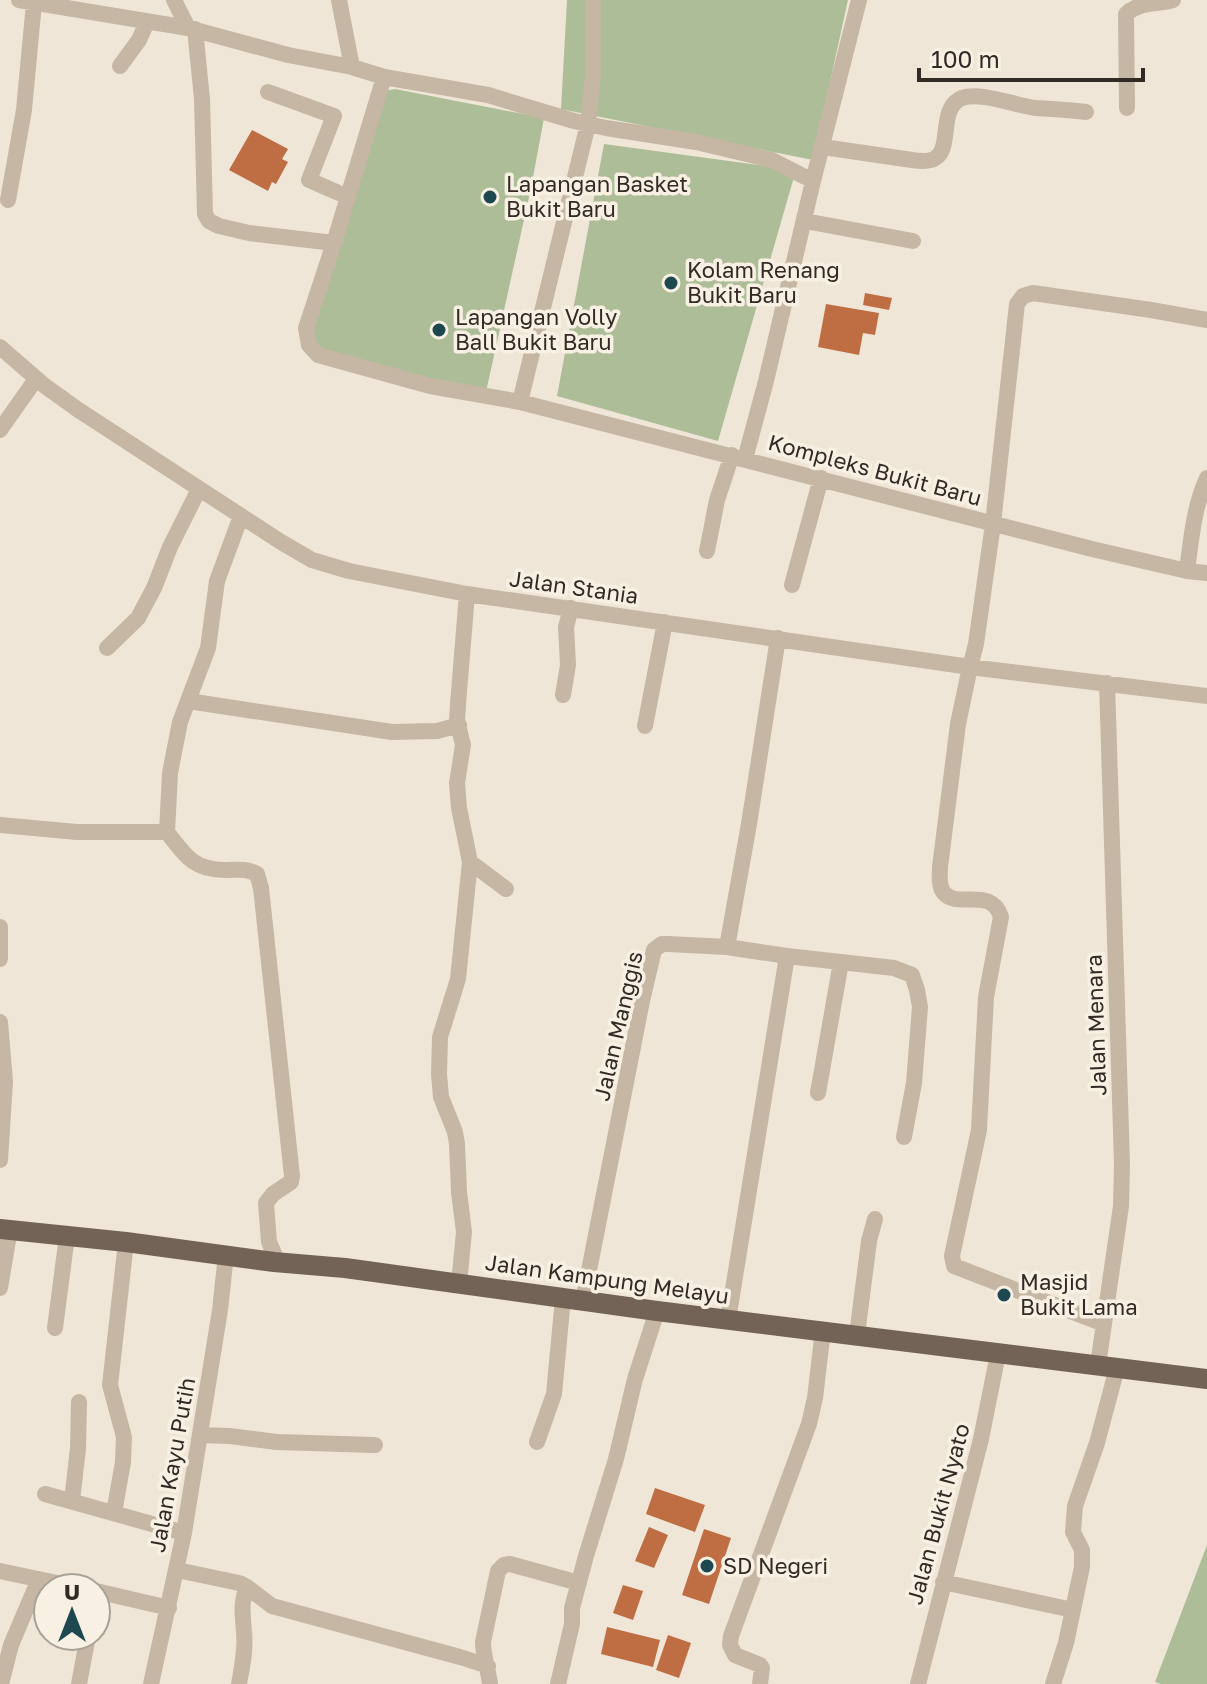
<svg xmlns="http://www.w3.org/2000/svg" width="1207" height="1684" font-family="'Golos Text',sans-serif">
<rect width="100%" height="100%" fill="#efe6d7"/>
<path fill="#adbd98" d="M567,0H848L813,160L561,109Z
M395,89L544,118L531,188L484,401L307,350L385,91Z
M604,144L796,170L718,441L557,396Z
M1207,1545V1684H1161L1155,1682Z"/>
<path fill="#bf6e44" d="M252,130L288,149L282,159L288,162L276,184L272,182L268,191L229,170Z
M865,293L892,298L889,310L863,305Z
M826,304L879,313L875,335L863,333L859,355L818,347Z
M655,1488L705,1505L695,1532L646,1514Z
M649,1527L668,1535L654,1568L635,1561Z
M704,1529L731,1538L709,1604L682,1595Z
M623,1585L643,1591L633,1620L613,1613Z
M607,1627L660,1640L653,1667L601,1654Z
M668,1635L691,1643L679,1678L656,1670Z"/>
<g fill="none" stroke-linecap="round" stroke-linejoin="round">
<path stroke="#c6b7a4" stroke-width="16" d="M19,0L188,28L288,55L352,67L384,77L488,95L574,121L606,128L696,142L772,160L813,181L766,381L745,459
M174,0L188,28
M339,0L352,67
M195,29L202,99L205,214L209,221L219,226L249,233L334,243
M120,66L139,40L147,22
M384,77L334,243L306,328L309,345L318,355L430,386L520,402L1092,549L1187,571L1207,573
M268,92L334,116L309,180L348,197
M1127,108L1126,14C1140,1 1156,5 1173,0
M823,147L912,160C918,161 925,162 931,160C955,154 936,108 962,98C980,91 1017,106 1036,108C1053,109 1070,110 1086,112
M813,181L859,0
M8,200L24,110L34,3
M805,221L913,241
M0,347L45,386L77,409L281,542L312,560L349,571L467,594L970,667L1207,696
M520,402L588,124L593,76V0
M0,430L36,379
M241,516L217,581L208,648L180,722L170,773L167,832C185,855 193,870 225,870C237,870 245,868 257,874L261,888L292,1176L291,1182L273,1194L266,1203L269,1242L278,1263
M707,551L717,500L732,455
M1187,571C1191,540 1194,506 1207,478
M792,585L821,478
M467,594L458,704L457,721L463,745L457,783L459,808L470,862L506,889
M107,648L138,618L154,588L170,547L199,489
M563,695L568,665L566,627L571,608
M188,701L392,732L437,731L459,725
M645,726L665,622
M0,825L77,832H167
M0,927V959
M727,947L787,956L728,1320
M787,956L894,968L912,975L917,990L920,1007L914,1083L904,1137
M0,1022L5,1082L0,1160
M818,1093L841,962
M459,1284L464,1232L459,1192L457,1144L455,1132L441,1097L439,1074L440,1037L458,979L470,862
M0,1288L10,1229
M583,1301L642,1001L654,950L662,944H668L727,947L749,824L778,638
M1104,1324L954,1266L952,1256L979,1130L986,997L1001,917C992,886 957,909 944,893C938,886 940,875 940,867L958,724L970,667L976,644L993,524L1017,304L1023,296L1033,293L1151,310L1207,320
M55,1328L67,1236
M857,1335L869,1241L875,1219
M1098,1365L1121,1206L1122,1164L1107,683
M200,1435L230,1436L277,1442L375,1445
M537,1442L554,1394L563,1298
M45,1494L184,1533
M72,1501L78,1448L79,1402
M114,1513L123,1462L124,1437L110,1385L126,1242
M177,1570L239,1583L247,1587L272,1606L460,1657L488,1666
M0,1571L81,1588
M943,1582L1073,1610
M96,1591L169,1608
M96,1608L103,1593
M1,1684L11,1645L39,1579
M79,1684L88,1636
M151,1684L184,1533L220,1310L226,1255
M239,1684C242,1667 246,1649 244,1632C243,1614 240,1604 247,1587
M490,1684C488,1669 483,1656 483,1642L498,1571L504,1565L510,1564L579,1583
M558,1684L572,1624V1608L586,1556L616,1459L635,1379L657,1311
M760,1684L762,1668L760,1665L735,1655L730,1645L731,1636L809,1424L815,1398L823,1330
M918,1684L981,1439L998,1354
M1053,1684L1066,1643L1082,1567V1550L1073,1532L1075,1506L1097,1443L1117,1368"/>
<path stroke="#736357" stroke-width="20" d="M0,1229L126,1242L274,1262L345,1268L657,1311L1207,1379"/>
</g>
<g fill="#1d4850" stroke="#f7f0e3" stroke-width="3">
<circle cx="490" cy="197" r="8"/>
<circle cx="671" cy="283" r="8"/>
<circle cx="439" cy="330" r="8"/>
<circle cx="1004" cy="1295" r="8"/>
<circle cx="707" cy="1566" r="8"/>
</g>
<g text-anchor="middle" stroke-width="7" stroke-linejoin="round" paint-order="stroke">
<g font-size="22" fill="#322a25" stroke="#f7f0e3" text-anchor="start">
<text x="506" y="192">Lapangan Basket<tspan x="506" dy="25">Bukit Baru</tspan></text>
<text x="687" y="278">Kolam Renang<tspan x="687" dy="25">Bukit Baru</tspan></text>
<text x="455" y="325">Lapangan Volly<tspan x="455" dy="25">Ball Bukit Baru</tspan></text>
<text x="1020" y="1290">Masjid<tspan x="1020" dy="25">Bukit Lama</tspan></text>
<text x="723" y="1574">SD Negeri</text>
</g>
<g font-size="22" fill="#322a25" stroke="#f7f0e3">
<text transform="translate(875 470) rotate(15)" y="8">Kompleks Bukit Baru</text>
<text transform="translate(574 587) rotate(8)" y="8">Jalan Stania</text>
<text transform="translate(1096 1025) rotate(-92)" y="8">Jalan Menara</text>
<text transform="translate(618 1026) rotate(-77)" y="8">Jalan Manggis</text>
<text transform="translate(607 1279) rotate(8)" y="8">Jalan Kampung Melayu</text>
<text transform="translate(172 1465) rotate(-80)" y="8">Jalan Kayu Putih</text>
<text transform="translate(938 1514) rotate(-75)" y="8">Jalan Bukit Nyato</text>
</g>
</g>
<g transform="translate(72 1612)"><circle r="38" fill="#f7f0e3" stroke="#a8a197" stroke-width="2"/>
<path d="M0-6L14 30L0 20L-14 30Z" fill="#1d4850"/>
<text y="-12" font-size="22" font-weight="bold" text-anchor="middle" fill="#322a25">U</text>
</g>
<path d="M919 68v12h224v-12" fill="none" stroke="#322a25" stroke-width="4"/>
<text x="931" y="68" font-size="24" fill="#322a25" stroke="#f7f0e3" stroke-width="6" paint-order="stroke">100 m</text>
</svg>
